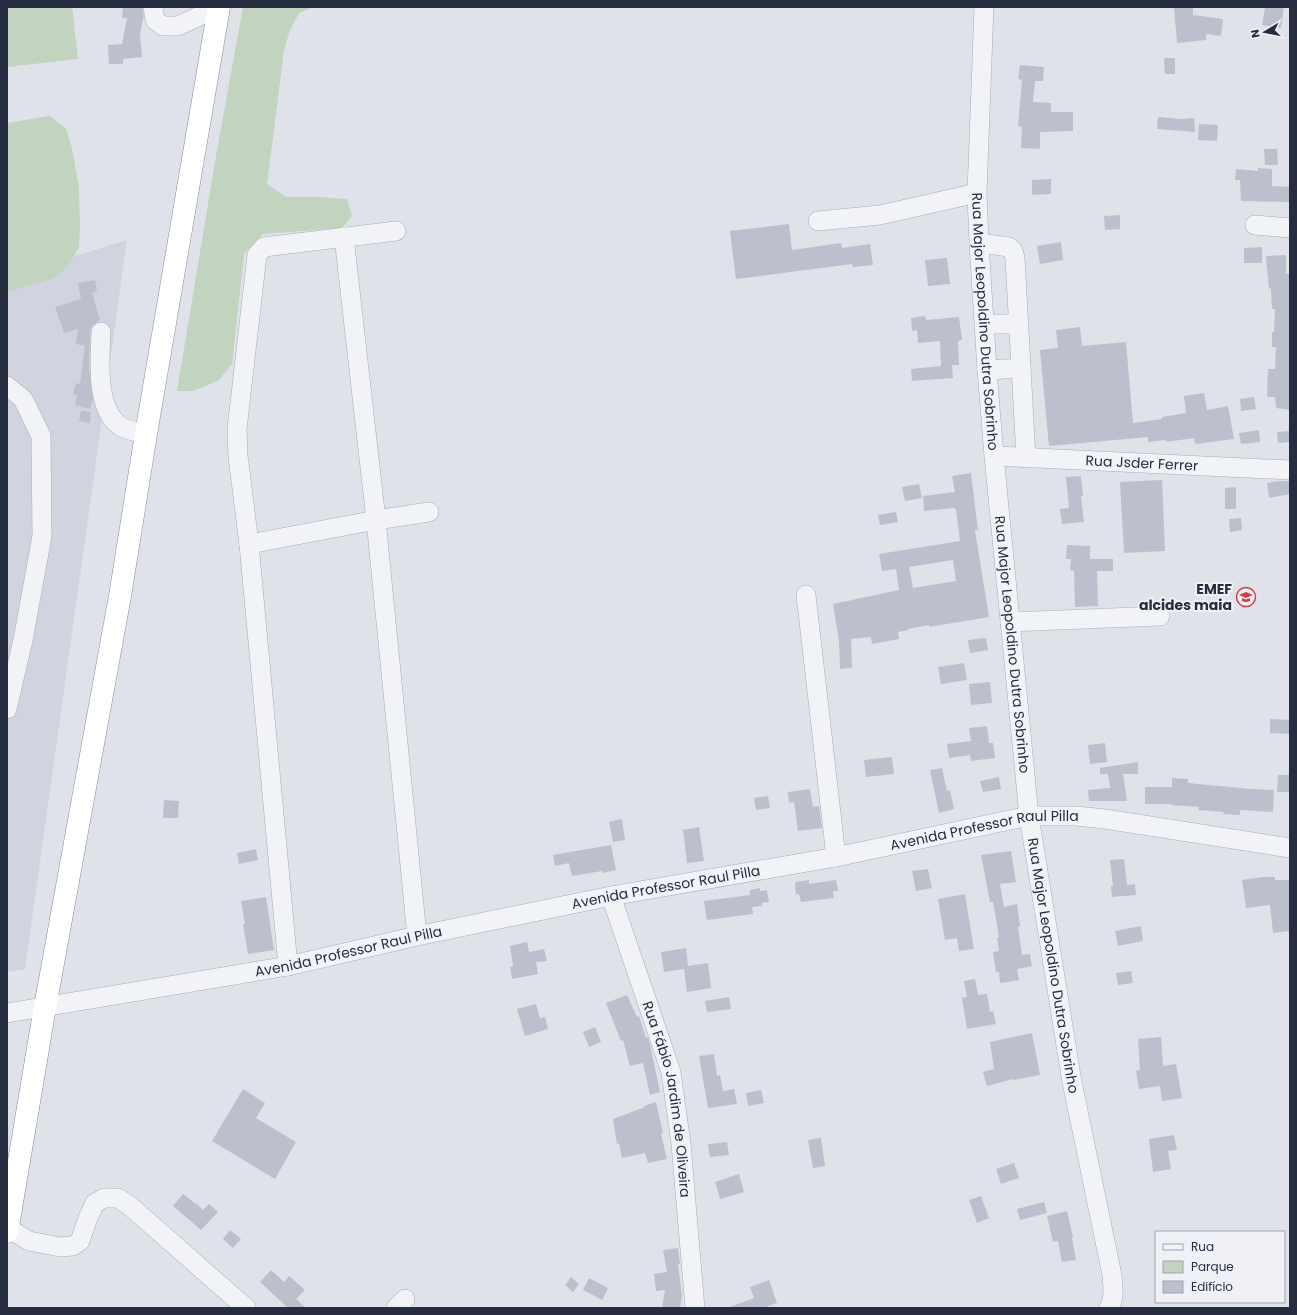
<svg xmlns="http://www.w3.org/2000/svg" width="1297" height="1315" font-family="Poppins,sans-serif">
<rect width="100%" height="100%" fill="#dfe2e9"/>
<path fill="#d1d4de" d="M127,240L25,969L7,972V277Z"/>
<path fill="#c2d3c0" d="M7,7H72L78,59L7,67Z
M243,7H313L299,13L290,30L284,50L267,184L286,197H317L347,199L352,216L342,228L263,234L244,254L232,364L219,380L193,391H177L216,156Z
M50,116L66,129L72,148L79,188L80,227L79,247L69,265L54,278L7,292V123Z"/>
<path fill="#bcc0cc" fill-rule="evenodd" d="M123,7H142L144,18H143L140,34L142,57L123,59V64H109L108,45L122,44L127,18H122Z
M1174,7H1193V15L1223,19L1221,36L1206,34V40L1177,43Z
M1265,7H1284L1281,28L1262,25Z
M1164,58H1175V74H1165Z
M1020,65L1044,67L1043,81H1035L1033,102L1051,103V112H1073V131L1040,132V149L1021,148L1022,127L1018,126L1022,80L1018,79Z
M1158,117L1182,119L1194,118L1195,132L1157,129Z
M1199,124L1218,125L1217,141L1198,140Z
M1264,149H1277L1278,165H1265Z
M1258,168L1272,169V186L1290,187V202L1241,201L1240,180H1235L1236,169L1258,171Z
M1051,179V194L1032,195V180Z
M1120,215V229L1105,230L1104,216Z
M789,224L792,250L841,243L842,248L870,244L873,265L853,267L852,264L736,279L730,231Z
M1061,242L1063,260L1040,264L1037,246Z
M1262,247V263H1244V248Z
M1286,255V274H1289L1290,286V410L1276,408L1275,397H1267L1268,369H1275L1276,347H1272V332H1274L1275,309H1272L1271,288L1269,289L1266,256Z
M947,258L950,284L928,286L925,260Z
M95,280L97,292L92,293L100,320L92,326L90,331L89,369L93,400L90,409L75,405L77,395L73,394L76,383L80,384L85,346L76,344L78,329L64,333L55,307L81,299L78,283Z
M925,316L926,320L959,317L962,340L958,341L959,365H952L953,378L912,381L911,369L941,366L940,341L918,343L917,330L912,331L911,318Z
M1080,327L1082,346L1126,342L1133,423L1162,419V417L1186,413L1184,396L1204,393L1207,410L1228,406L1234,439L1195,444L1194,438L1166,442V440L1148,442V437L1049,446L1040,350L1058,348L1056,330Z
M1254,397L1256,409L1241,411L1240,399Z
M81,411L91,412L90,423L79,421Z
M1259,430L1260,442L1241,444L1239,433Z
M1290,431V442L1278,443L1277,432Z
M971,473L978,530H975L989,617L929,627V625L908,629V630L898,632L899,639L872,644L871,637L851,639L852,668L840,669L839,641L833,604L899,590L896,569L882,571L879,554L960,541L956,509L955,510L954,508L924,511L923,496L955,492L952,476ZM953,560L956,581L913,588L909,567Z
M1081,476L1083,496H1081L1084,522L1062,524L1060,509L1069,508L1066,477Z
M1162,480L1165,551L1124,553L1120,482Z
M1280,481H1290V494L1269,498L1267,483Z
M919,484L922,498L905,501L902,487Z
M1236,487V509H1225V488Z
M896,512L898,522L880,525L878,515Z
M1241,518L1242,530L1230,532L1229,519Z
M1067,545L1090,546V559H1113V571H1097L1098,606L1075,607L1074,571L1070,570L1071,559H1066Z
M986,638L988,650L970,653L968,640Z
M964,663L967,680L941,684L938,667Z
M990,682L992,703L971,705L969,684Z
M1270,719L1290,720V734L1270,733Z
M987,726L989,743H993L995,758L971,761L970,755L949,758L947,744L971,741L969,728Z
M1105,743L1107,762L1090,764L1088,745Z
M892,757L894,774L866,777L864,760Z
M1138,762V774H1123L1127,801H1089L1088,790L1110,788L1108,774H1100V768Z
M942,768L947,791L950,790L954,809L939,813L930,770Z
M1278,775H1290V792H1277Z
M999,777L1001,789L983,792L980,781Z
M1172,778L1188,779V783L1251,789L1274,790L1273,812L1240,810V815L1223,814L1224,812L1198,810L1199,807L1171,805V804H1145V787H1172Z
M810,789L813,807L819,806L822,828L798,831L794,802L789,803L788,792Z
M768,796L770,808L756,810L754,798Z
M164,800L179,801L178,818H163Z
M622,819L625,840L613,842L609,822Z
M699,827L704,861L687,863L683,830Z
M611,845L616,870L603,873L602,871L572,876L569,863L555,866L553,855Z
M256,849L258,860L239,864L237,853Z
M1011,851L1016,882L1000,884L1004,907L1017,904L1020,926L1018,927L1022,955L1030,954L1032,966L1017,969L1019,980L1000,983L999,972H996L993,952L999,951L997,938L999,937L993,902H990L981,855Z
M1124,859L1127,885L1135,884L1136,895L1112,897L1111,886H1113L1110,860Z
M928,869L932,888L916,891L912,871Z
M1263,877H1275V880H1290V931L1273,933L1270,905L1246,908L1242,880Z
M809,880V884L836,880L838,891H833L834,898L801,902L799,894L796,895L795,882Z
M760,888V891L767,890L769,902L762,903V906L752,907L753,914L707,920L704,901L750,895V890Z
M965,894L974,949L959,951L957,938L945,940L938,899Z
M266,897L274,950L248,954L243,924H245L241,901Z
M1141,926L1143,941L1118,946L1115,931Z
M527,942L529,952L544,949L547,961L536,962L538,974L512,979L510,967L513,966L510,946Z
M686,948L688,966L708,963L711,988L687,992L684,969L664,972L661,952Z
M1131,971L1133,983L1118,985L1116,973Z
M975,979L978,995L987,994L990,1012L993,1011L996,1024L967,1029L962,998L967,997L964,981Z
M627,995L637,1017L639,1016L646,1038L648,1037L650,1044L660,1092L650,1095L643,1063L630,1066L623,1040L621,1041L606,1003Z
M729,997L731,1009L707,1012L705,1001Z
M536,1004L540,1018L545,1017L548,1029L525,1036L517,1009Z
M595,1027L601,1042L589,1047L583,1032Z
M1032,1033L1040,1075L1013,1080V1079L987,1086L983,1072L994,1069L990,1042Z
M1161,1037L1163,1066L1176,1064L1182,1098L1162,1101L1160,1086L1139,1089L1136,1071L1140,1070L1138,1039Z
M714,1054L717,1076L720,1075L723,1091L734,1089L737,1104L708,1108L699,1056Z
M243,1089L265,1103L256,1118L296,1142L275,1179L212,1141Z
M761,1090L764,1103L748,1106L746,1093Z
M656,1102L663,1133L661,1134L667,1159L648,1163L645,1153L622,1158L619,1143L617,1144L613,1119L645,1107L644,1106Z
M1174,1135L1177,1150L1168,1151L1171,1169L1153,1172L1149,1139Z
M821,1138L825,1166L813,1168L808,1140Z
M727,1142L729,1155L710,1157L708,1144Z
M1014,1163L1019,1178L1001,1184L996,1169Z
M739,1174L744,1192L720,1199L715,1182Z
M183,1194L196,1204V1203L203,1210L209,1204L218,1212L201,1230L173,1206Z
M981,1196L989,1218L977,1223L969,1200Z
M1044,1202L1047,1213L1020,1220L1017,1209Z
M1067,1211L1073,1237L1072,1238L1076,1260L1062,1262L1058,1241L1053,1242L1047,1216Z
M230,1230L241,1239L233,1248L223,1239Z
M678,1248L680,1264H678L682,1296L680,1308H662L665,1290L656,1291L654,1274L667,1272L663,1250Z
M271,1270L284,1282L289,1276L305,1290L296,1299L306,1308H288L260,1282Z
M571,1277L579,1284L573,1292L565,1285Z
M589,1278L608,1288L602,1300L583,1290Z
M769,1280L777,1303L763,1308H730V1307L754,1298L750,1287Z"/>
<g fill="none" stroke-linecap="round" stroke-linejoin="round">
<g stroke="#a8acb6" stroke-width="20">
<g id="minor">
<path d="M153,7L155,20L163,26H178L219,7"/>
<path id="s1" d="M984,7L977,193L979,243L987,370L994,456L1029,816L1072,1082L1112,1275C1113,1286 1115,1299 1109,1308"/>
<path d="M818,221L880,215L977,193"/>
<path d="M1255,225L1290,228"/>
<path d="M344,237L376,520L417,936"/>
<path d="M979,243L1009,247L1013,251L1015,258L1026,458"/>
<path d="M984,324H1018"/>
<path d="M101,332C100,358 95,408 120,426C126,430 138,432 146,434"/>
<path d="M987,370L1021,368"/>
<path d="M7,386L23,399L41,436L42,536L23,640L7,709"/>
<path id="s2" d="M994,456L1290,470"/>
<path d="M249,544L376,520L429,512"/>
<path d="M806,595L836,857"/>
<path d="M1010,622L1160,616"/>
<path id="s3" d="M611,896L671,1072L681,1144L695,1308"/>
<path d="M288,966L249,544L238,456L237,429L257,255L264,247L396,231"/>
<path id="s4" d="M7,1013L288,966L417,936L611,896L836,857L1029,816H1076L1105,819L1290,848"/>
<path d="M8,1228L29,1241L60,1247L73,1246L80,1241L88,1218L95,1203L104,1198H118L130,1206L246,1308"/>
<path d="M396,1308L405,1299"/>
</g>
</g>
<g stroke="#868da0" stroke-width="23">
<path id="highway" d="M7,1232L45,1007L120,596L146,434L219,7"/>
</g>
<use href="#minor" stroke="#f2f3f7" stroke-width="19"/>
<use href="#highway" stroke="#fff" stroke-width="22"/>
</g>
<defs>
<g id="school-ring" transform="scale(1)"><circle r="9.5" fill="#eff1f6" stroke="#d14045" stroke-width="1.5"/><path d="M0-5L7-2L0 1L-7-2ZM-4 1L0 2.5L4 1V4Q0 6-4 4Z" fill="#d14045"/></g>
</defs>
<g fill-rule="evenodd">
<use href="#school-ring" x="1246" y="597"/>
</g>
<g text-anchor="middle" stroke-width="4" stroke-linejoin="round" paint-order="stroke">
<g font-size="14" fill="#272d40" stroke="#eff1f6">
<text dy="5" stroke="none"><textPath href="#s1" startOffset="315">Rua Major Leopoldino Dutra Sobrinho</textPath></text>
<text dy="5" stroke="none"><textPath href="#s2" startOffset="148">Rua Jsder Ferrer</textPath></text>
<text dy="5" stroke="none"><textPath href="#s1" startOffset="639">Rua Major Leopoldino Dutra Sobrinho</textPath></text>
<text dy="5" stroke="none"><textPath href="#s4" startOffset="995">Avenida Professor Raul Pilla</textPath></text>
<text dy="5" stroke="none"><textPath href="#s4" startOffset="671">Avenida Professor Raul Pilla</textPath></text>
<text dy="5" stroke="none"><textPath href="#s4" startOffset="347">Avenida Professor Raul Pilla</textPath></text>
<text dy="5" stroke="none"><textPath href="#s1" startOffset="963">Rua Major Leopoldino Dutra Sobrinho</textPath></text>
<text dy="5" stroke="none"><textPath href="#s3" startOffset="212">Rua Fábio Jardim de Oliveira</textPath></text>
</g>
<g font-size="14" font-weight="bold" fill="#272d40" stroke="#eff1f6" text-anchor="end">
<text x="1232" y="594">EMEF<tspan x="1232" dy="16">alcides maia</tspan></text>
</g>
</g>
<rect width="1297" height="1315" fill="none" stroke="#272d40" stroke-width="16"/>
<rect x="1155" y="1231" width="130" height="72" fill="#eff1f6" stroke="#9fa3ad"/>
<rect x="1163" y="1244" width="20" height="6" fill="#f2f3f7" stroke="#9fa3ad"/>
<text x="1191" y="1251" font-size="12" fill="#272d40">Rua</text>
<rect x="1163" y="1261" width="20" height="12" fill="#c2d3c0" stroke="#9fa3ad"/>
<text x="1191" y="1271" font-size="12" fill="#272d40">Parque</text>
<rect x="1163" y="1281" width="20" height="12" fill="#bcc0cc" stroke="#9fa3ad"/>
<text x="1191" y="1291" font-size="12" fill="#272d40">Edifício</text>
<g transform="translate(1265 32) rotate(260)" stroke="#eff1f6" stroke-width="3" paint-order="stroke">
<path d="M0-3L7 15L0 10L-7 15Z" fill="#272d40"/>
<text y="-6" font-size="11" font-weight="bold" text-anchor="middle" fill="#272d40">N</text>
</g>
</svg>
